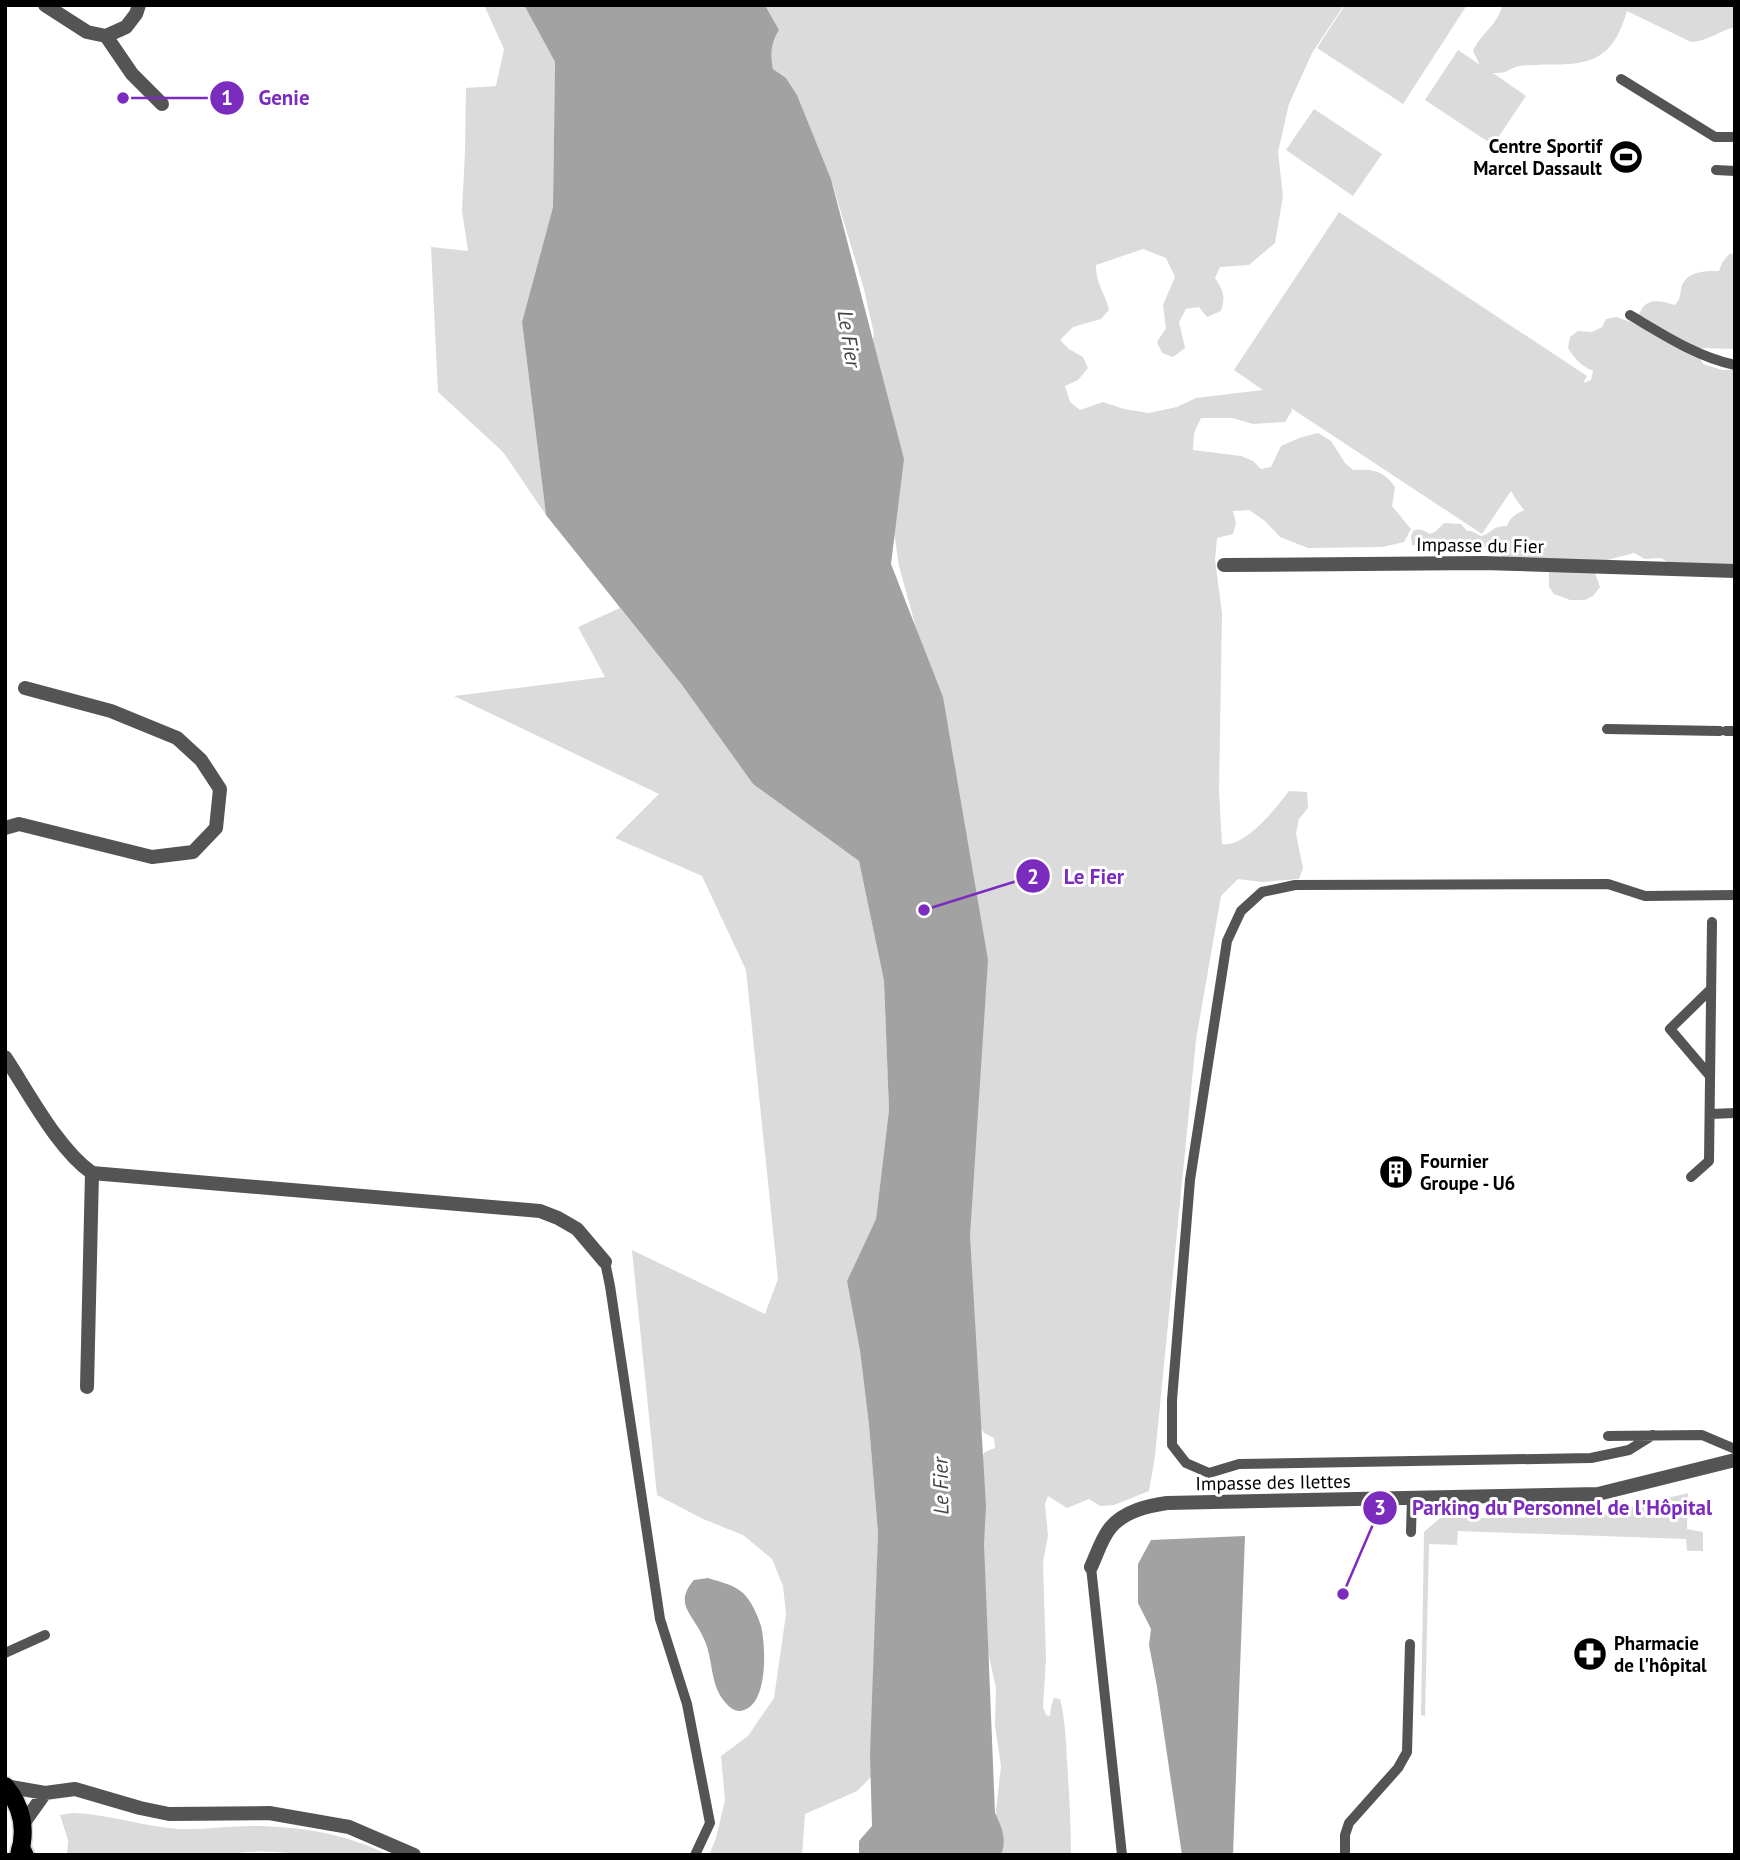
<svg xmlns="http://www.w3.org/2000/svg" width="1740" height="1860" font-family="'PT Sans',sans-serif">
<rect width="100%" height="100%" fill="#fff"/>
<path fill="#dbdbdb" d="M484,5H524L555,62L553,207L522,322L546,515L503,452L438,392L431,247L468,251L462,211L465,151L466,88L496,86L504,49Z
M765,5H1344L1312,53L1289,104L1278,152L1283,196L1275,243L1249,265L1220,267L1215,278C1223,291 1226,295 1221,311L1207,317L1199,307L1186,309L1179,322L1185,348L1173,357L1162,353L1157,342L1166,328L1163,305L1175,277L1166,258L1143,249L1096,265C1096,285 1105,292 1109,310L1101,319L1073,327L1060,340L1069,349L1083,357L1088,368L1078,380L1065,386L1070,402L1080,410L1103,402L1124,409L1149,413L1177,407L1196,398L1263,390L1234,370L1339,212L1587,376L1583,383L1591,380L1593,371C1581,366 1575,359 1568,348L1570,337L1578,331L1592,332L1602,327L1606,319L1616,317L1637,324C1641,299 1653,298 1675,305C1680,299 1680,297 1681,289C1685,271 1704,271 1719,271L1722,263L1729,254L1735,253V349L1703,348L1698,354L1703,364L1722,370H1735V566H1673L1661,558L1645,559L1634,553L1600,562L1594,570L1600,587L1593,596L1585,600H1570L1554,594L1549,587V573L1544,562L1503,557L1492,548L1477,547L1454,554L1430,547L1412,545L1411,536L1413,531C1419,528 1424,530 1430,534L1436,531L1444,523L1461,524L1467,531H1471L1481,536C1493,533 1491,526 1507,526C1510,517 1516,514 1524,510L1515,498L1511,491L1482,534L1291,408L1292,411L1285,422L1253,424L1232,418H1201L1194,433L1193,450L1241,456L1253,461L1261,469L1271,467L1281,446L1299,438L1318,433L1331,441L1345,463L1353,470C1373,469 1383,470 1395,487L1392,506L1411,529L1404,542L1382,547L1308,548L1280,537L1265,521L1249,510L1233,511L1236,523L1233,534L1217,538L1215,560L1222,613L1219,791L1222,844C1245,848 1276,808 1289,791L1307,792L1308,808L1299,819L1296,834L1303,868L1299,879L1262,882L1238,879L1221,896L1196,1040L1155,1456L1149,1491L1114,1505L1100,1506L1089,1499L1067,1508L1048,1496L1045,1504L1048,1535L1043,1563L1046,1659L1043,1707L1046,1715L1050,1716L1051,1707L1054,1698L1060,1699C1065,1719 1066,1740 1067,1760C1069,1792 1071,1823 1071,1855H991L1001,1766L995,1725L996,1688L985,1639L976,1467L985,1452L995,1448L994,1438L984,1433L977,1420L918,635L899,566L869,361L874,334L864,289L831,179L797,95L786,78L773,69C770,55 771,43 779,30Z
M1345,5H1467L1403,104L1317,48Z
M1502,5H1735V27C1718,31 1709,41 1691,42L1627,11C1617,44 1605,62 1568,64C1557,65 1546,64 1535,65C1530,65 1524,65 1519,66C1506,70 1509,73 1493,73L1526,96L1493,145L1425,100L1458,50L1480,65L1473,51C1480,34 1499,24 1502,5Z
M1314,109L1382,154L1353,196L1286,150Z
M620,608L682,685L753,784L859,861L884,981L889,1110L876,1219L847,1281L860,1351L869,1425L878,1533L871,1777L857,1791L805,1814L802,1855H709L716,1838L725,1800L721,1756L748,1736L774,1698L786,1614L783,1586L772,1559L743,1535L703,1519L657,1495L632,1250L765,1314L778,1279L746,970L702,876L615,838L659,794L454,696L605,677L578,627Z
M1688,1493L1687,1529L1703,1532V1551H1687L1686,1539L1458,1531L1457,1545L1429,1544L1425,1716L1421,1715L1424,1532L1440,1518L1591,1517Z
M72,1813C108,1814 142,1826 178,1829C203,1830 228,1826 253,1826C298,1826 348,1834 388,1855C362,1855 333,1858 307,1855C279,1852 253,1849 226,1855H67L68,1840L60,1815Z"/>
<path fill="#a2a2a2" d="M524,5H765L779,30C771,43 770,54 773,69L786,78L797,95L831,179L904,459L891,564L943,697L988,960L970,1236L986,1506L984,1544L995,1813C1002,1827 1007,1840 1001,1855H859V1841L872,1826L870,1754L878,1533L869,1425L860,1351L847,1281L876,1219L889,1110L884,981L859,861L753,784L682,685L546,515L522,322L553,207L555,62Z
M1245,1536L1233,1855H1182L1157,1687L1149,1645L1151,1629L1138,1603V1564L1151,1540Z
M708,1578C720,1582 733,1584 743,1593C752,1602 757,1614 761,1626C766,1646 768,1703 744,1710C736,1713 730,1708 725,1702C709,1684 714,1658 703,1637C693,1614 673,1604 694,1580Z"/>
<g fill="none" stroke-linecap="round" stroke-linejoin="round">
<g stroke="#dbdbdb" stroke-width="21">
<path id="primary" d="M5,1786C22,1806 27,1830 19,1855"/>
</g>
<g stroke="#dbdbdb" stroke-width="23">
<path id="trunk" d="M21,1849L24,1855"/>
</g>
<path stroke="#545454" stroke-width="10" d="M1621,79L1715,137H1735
M1716,170L1735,171
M1630,315C1662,334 1697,357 1735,365
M1607,729L1720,731
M1726,731H1735
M1710,1076L1670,1029L1710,990
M1710,1114L1735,1113
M1691,1177L1709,1161L1712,922
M605,1262L610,1286L660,1619L687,1704L710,1823L695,1855
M1653,1435L1629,1450L1591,1458L1239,1464L1209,1473L1186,1463L1172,1445V1400L1190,1180L1227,941L1241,911L1262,892L1295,885L1608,884L1645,896L1735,895
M1608,1436L1702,1435L1735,1449
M1411,1532L1412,1498
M1091,1567L1122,1855
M5,1653L45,1635
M1345,1855V1835L1349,1823L1398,1768L1407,1752L1410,1644"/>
<path stroke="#545454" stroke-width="14" d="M45,5L87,32L106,36L126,27L136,14L139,5
M106,36L132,74L162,104
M1224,565L1483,563L1735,571
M5,828L19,824L152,857L193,852L216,828L220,789L201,760L177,738L111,711L25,688
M5,1057C29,1093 57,1148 92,1173L540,1211L558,1218L577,1229L605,1262
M87,1387L92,1173
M1091,1567C1097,1554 1102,1537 1111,1527C1125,1511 1147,1506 1167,1503L1598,1494L1735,1460
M5,1786L45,1793L75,1789L140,1808L169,1814L269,1813L349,1827L414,1855
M23,1824L45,1793"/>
<use href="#primary" stroke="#000" stroke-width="18"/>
<use href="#trunk" stroke="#000" stroke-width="19"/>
</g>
<defs>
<g id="stadium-disc" transform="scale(1.75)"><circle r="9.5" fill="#000" stroke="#fff"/><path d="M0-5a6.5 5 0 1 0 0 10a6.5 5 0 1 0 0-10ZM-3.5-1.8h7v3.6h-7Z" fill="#fff"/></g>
<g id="building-disc" transform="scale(1.75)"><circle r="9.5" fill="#000" stroke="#fff"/><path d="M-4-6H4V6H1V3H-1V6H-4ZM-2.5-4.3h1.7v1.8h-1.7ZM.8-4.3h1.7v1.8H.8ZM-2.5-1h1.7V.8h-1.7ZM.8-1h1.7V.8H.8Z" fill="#fff"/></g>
<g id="pharmacy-disc" transform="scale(1.75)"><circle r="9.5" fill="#000" stroke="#fff"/><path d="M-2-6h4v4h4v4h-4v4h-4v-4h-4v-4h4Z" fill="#fff"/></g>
</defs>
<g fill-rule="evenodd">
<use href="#stadium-disc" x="1626" y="157"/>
<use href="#building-disc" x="1396" y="1172"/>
<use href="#pharmacy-disc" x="1590" y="1654"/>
</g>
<g text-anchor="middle" stroke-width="6" stroke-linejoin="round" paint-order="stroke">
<g font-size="19" font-weight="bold" fill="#000" stroke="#fff" text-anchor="start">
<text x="1602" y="153" text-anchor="end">Centre Sportif<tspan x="1602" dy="22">Marcel Dassault</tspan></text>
<text x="1420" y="1168">Fournier<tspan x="1420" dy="22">Groupe - U6</tspan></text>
<text x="1614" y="1650">Pharmacie<tspan x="1614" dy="22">de l'hôpital</tspan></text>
</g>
<g font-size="19" fill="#000" stroke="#fff">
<text transform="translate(1480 545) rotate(1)" y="7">Impasse du Fier</text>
<text transform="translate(1273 1482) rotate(-1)" y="7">Impasse des Ilettes</text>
</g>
<g font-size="21" font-style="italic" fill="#434343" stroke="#fff">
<text transform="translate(849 339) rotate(81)" y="7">Le Fier</text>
<text transform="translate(941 1486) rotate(-91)" y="7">Le Fier</text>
</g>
</g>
<path fill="none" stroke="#7b2cbf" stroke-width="2.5" d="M123 98L227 98M924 910L1033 876M1343 1594L1380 1508"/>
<g fill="#7b2cbf" stroke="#fff" stroke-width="2.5">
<circle cx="123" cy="98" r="7"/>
<circle cx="924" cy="910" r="7"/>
<circle cx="1343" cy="1594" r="7"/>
<circle cx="227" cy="98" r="18"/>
<circle cx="1033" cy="876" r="18"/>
<circle cx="1380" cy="1508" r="18"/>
</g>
<g font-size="21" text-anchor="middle" font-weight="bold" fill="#fff">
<text x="227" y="105">1</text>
<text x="1033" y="884">2</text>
<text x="1380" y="1515">3</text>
</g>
<g font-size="21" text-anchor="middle" font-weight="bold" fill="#7b2cbf" stroke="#fff" stroke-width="6" stroke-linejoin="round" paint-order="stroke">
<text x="284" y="105">Genie</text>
<text x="1094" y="884">Le Fier</text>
<text x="1562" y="1515">Parking du Personnel de l'Hôpital</text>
</g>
<rect width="1740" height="1860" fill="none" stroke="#000000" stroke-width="14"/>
</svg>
